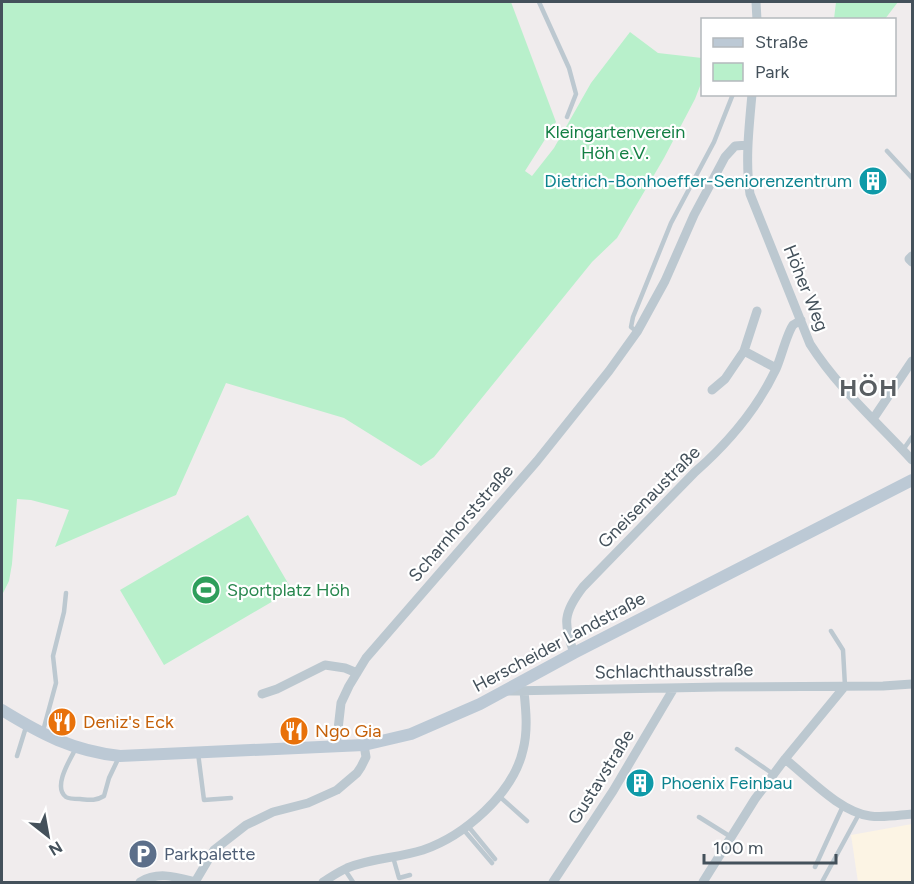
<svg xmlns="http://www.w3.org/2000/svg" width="914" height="884" font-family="Figtree,sans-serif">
<rect width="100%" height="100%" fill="#f0eced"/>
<path fill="#fcf4e4" d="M912,824V882H858L851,835Z"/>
<path fill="#b8f0cb" d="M2,2H511L556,122L525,171L532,176L554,148L591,83L630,32L658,53L702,58V81L695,99L664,158L617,238L592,262L434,457L421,466L344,418L226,383L176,495L55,547L69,510L31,500L17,499L12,564L9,581L2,595Z
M836,2H898L885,19H834Z
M248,515L292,590L164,665L120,590Z"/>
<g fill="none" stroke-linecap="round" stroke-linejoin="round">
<path stroke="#bcc8d0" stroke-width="4.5" d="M539,2L569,68L576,94L567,117
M887,151L912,178
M636,331L631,327L633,317L671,223L714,142L733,94
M903,450L912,437
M831,631L843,650L845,686
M43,731L56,683L53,656L64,612L66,593
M76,748C71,758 52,787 66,797C69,799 76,799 80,799C90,800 96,801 104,796L109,778L119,757
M737,749L773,774
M198,753L204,800L231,798
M17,756L26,727
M499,796L527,821
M699,817L731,837
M468,826L495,859
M463,829L492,863
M393,857L399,878L410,875
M815,867L843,806
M345,870L353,882
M822,882L859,814"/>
<path stroke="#bcc8d0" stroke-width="9" d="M756,2L757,20
M752,94C749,128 745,161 750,194L810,344C838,388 877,422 912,460
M912,256L909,259L912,262
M744,351L776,368
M712,390L725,379L744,351L757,311
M873,419L912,361
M574,653C563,623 563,613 583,587L695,472C728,443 757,409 776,369C781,358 787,333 793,325C796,323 798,322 801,320
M507,691L719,687L883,686L912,684
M262,694L277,689L325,665L345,668L357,673
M336,747L341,703L349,686L366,658L537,461L609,371L637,332L665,281L694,215L725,157L735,146L748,145
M785,759L845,686
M140,882C158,871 176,877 195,882
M195,882L214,850L246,825L273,812L308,803L337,790L357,773L361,767L366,757L364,745
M323,882C331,877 338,872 347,868C371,858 398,858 423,850C464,836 513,794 523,750C528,731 526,711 524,691
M553,882L613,791L674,688
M703,882L755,799L785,759C809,778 840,812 870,816C884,818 899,815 912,814"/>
<path stroke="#bcc9d5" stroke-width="12" d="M2,710C41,734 73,751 120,756L364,745L411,734L480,704L574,653L912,480"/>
</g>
<defs>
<g id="building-disc" transform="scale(1.5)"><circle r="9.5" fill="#0f9aa8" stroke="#fff"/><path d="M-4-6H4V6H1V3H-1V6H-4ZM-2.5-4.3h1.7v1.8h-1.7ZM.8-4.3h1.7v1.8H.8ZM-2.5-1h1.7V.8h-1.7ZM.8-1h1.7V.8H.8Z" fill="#fff"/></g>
<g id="stadium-disc" transform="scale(1.5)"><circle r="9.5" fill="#2e9e5b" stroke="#fff"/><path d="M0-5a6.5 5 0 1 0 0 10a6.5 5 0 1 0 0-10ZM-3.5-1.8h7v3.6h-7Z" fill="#fff"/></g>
<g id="restaurant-disc" transform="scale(1.5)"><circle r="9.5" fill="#e8710a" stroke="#fff"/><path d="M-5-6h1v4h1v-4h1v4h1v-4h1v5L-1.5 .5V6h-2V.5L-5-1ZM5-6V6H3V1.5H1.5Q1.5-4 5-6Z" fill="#fff"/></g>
<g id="parking-disc" transform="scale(1.5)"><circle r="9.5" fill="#5c6f8a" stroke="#fff"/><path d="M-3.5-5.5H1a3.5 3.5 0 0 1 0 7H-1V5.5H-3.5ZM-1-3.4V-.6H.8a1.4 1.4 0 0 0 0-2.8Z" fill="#fff"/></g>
</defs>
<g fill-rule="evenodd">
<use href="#building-disc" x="873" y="181"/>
<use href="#stadium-disc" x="206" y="590"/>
<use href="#restaurant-disc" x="62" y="722"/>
<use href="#restaurant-disc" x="294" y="731"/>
<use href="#building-disc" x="640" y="783"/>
<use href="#parking-disc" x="143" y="854"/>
</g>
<g text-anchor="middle" stroke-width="4.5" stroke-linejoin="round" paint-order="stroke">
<g font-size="18" fill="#127f43" stroke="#fff">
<text x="615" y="138">Kleingartenverein<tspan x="615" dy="21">Höh e.V.</tspan></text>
</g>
<g font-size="18" fill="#0d838f" stroke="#fff" text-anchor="end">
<text x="852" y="187">Dietrich-Bonhoeffer-Seniorenzentrum</text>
<text x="661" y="789" text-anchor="start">Phoenix Feinbau</text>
</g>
<g font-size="18" fill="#44515b" stroke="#fff">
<text transform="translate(806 288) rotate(68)" y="6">Höher Weg</text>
<text transform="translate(649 497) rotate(-45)" y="6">Gneisenaustraße</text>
<text transform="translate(461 523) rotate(-49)" y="6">Scharnhorststraße</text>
<text transform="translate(559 642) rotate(-28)" y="6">Herscheider Landstraße</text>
<text transform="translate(674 671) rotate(-1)" y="6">Schlachthausstraße</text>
<text transform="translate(601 777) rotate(-58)" y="6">Gustavstraße</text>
</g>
<g font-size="18" fill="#27864d" stroke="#fff" text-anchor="start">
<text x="227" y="596">Sportplatz Höh</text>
</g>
<g font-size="18" fill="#c56008" stroke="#fff" text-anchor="start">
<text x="83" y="728">Deniz's Eck</text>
<text x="315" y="737">Ngo Gia</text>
</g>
<g font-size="18" fill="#4e5e75" stroke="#fff" text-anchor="start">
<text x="164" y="860">Parkpalette</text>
</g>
<g font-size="24" font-weight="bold" letter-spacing="1.5" fill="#595e62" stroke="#fff">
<text x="869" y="396">HÖH</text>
</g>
</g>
<rect width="914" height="884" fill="none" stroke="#44515b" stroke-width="6"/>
<rect x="701" y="18" width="195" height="78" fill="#ffffff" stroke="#b4b9bd" stroke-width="1.5"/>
<rect x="713" y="38" width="30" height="9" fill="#bcc9d5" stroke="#b4b9bd" stroke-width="1.5"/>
<text x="755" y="48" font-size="18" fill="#44515b">Straße</text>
<rect x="713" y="63" width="30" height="18" fill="#b8f0cb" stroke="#b4b9bd" stroke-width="1.5"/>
<text x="755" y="78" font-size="18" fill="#44515b">Park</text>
<g transform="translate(48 836) rotate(149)" stroke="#ffffff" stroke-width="4.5" paint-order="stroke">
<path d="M0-4.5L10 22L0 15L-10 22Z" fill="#44515b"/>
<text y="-9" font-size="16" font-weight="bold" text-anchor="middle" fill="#44515b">N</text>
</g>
<path d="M704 854v9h132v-9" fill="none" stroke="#44515b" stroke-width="3"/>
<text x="713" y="854" font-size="18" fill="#44515b" stroke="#ffffff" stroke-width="4.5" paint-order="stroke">100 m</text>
</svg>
